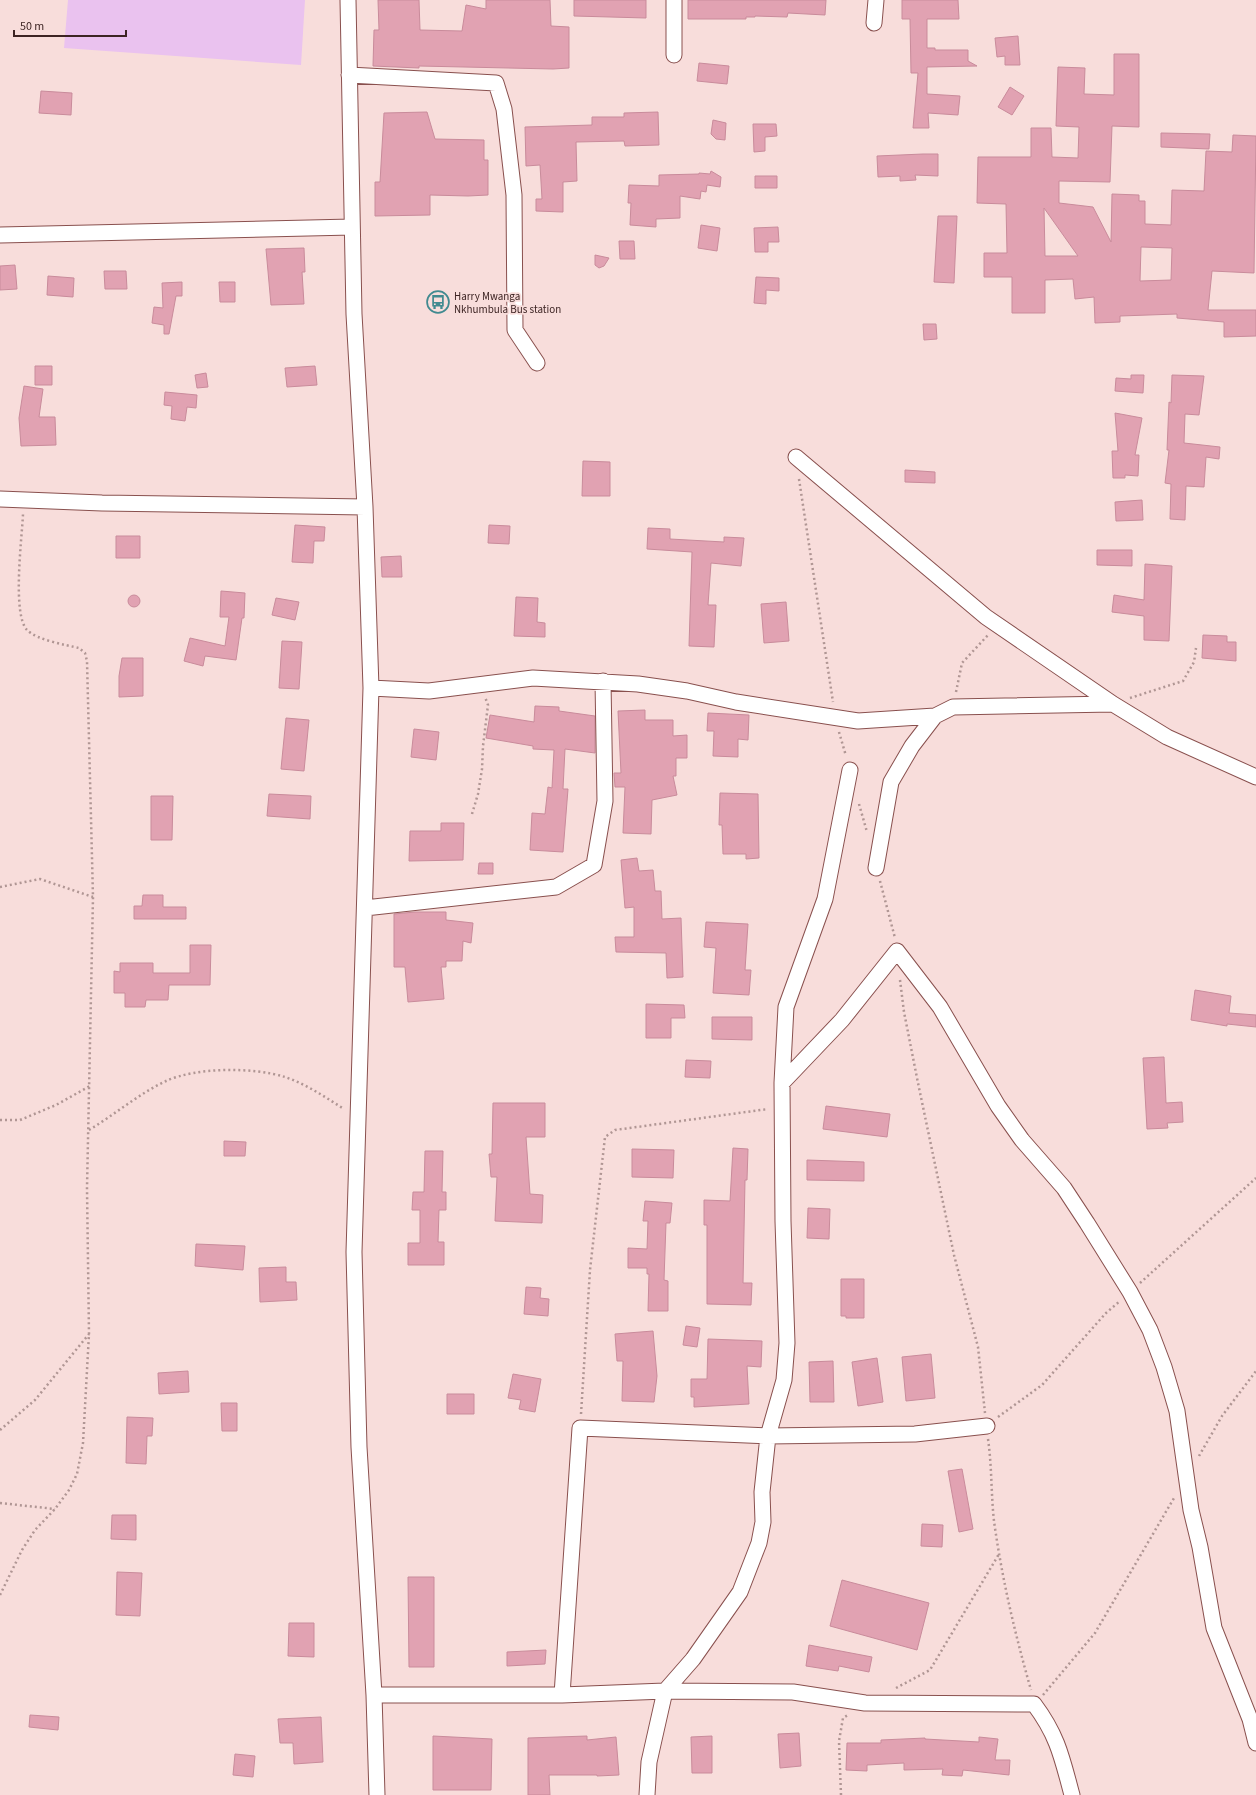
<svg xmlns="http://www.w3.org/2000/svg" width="1256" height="1795" font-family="'Source Sans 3',sans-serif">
<rect width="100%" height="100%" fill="#f8dddb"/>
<path fill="#eac2ef" d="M68,0H305L301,65L64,48Z"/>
<path fill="#e1a2b2" stroke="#c98b9b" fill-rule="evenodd" d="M378,0H419L420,30L462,31L466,5L486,9V0H550L551,26L569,27V68L553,69L419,66V68L373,66L374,30H379Z
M574,0H646V18L574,16Z
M688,0H826L825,15L788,13L787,17L755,16V17H746V19H688Z
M902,0H958L959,19H927V48H935V50H968V61L977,66L927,67V94L960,96L958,115L928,113L929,128H913L918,73H911L910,19H902Z
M1018,36L1020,65H1005V56L997,57L995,38Z
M1114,54H1139V127L1112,126L1110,182L1059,181V203L1093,207L1111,242L1112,194L1139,195V201H1145V224L1171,225L1172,190L1204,191L1206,151L1232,152L1233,135L1256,136L1254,273L1212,271L1208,310H1256V336L1224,337V322L1177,318V314L1120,316V322L1095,323L1094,297L1075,299L1073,279L1045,280V313H1012V277H984V253H1007L1006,204L977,203L978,157H1031V128H1051L1052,157L1078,158L1079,127L1056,126L1058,67L1085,68L1084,94L1114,95ZM1044,208L1078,256H1045ZM1141,247L1172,248L1171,280L1140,281Z
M699,63L729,66L727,84L697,81Z
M1010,87L1024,96L1012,115L998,107Z
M41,91L72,93L71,115L39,113Z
M427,112L435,139L484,140V160H488V195L468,196L430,195V215L375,216V182H380L384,113Z
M658,112L659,145L625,146L624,141L576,142L577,181L563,182V212L536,211V199H542L540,165L526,166L525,127L592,125V117H624V113Z
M713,120L726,123L725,140L716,139L711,134Z
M753,124H776L777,136L765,137V151L754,152Z
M1161,133L1210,134L1209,149L1161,147Z
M923,154H938V176L915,175L916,180L900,181V176L878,177L877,156Z
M711,171L721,177L720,187L707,185L706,192L701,191L700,199L680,196V218L656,219V227L630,225L631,203H628L629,185L659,186V175L699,174V173L710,174Z
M755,176H777V188H755Z
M938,216H957L954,283L934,282Z
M701,225L720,228L717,251L698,248Z
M778,227L779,242H768V252H755L754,228Z
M619,241H634L635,259H620Z
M304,248L305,272H302L304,304L271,305L266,249Z
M595,255L609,258L604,266L599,268L595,265Z
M15,265L17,289L0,290V266Z
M104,271H126L127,289H105Z
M48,276L74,278L73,297L47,295Z
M756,277L779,278V291L766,290V304L754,303Z
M182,282V296H176L169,334H164V325L152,323L154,307L163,308L162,283Z
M219,282H235V302H220Z
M923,324H936L937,339L924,340Z
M35,366H52V385H35Z
M315,366L317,385L287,387L285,368Z
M206,373L208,387L197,388L195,375Z
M1131,375H1144L1143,393L1115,391L1116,378L1131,379Z
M1172,375L1204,376L1199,415L1185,414L1184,443L1220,447L1219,459L1206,457L1204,487L1186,486L1185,520L1170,519L1171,484L1165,483L1169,450H1167L1169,402L1171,403Z
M24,386L43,389L39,417H55L56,445L21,446L19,418Z
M165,392L197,395L196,408L187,407L185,421L171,419L172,406L164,405Z
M1115,413L1142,418L1135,455H1139L1138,476L1125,475V478H1113L1112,451H1118Z
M583,461L610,462V496H582Z
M905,470L935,472V483L905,482Z
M1142,500L1143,520L1116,521L1115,502Z
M295,525L325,527L324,541H314L313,563L292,562Z
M489,525L510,526L509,544L488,543Z
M648,528L670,529V539L724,542V537L744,538L741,566L711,563L708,605H716L714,647L689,646L692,552L647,549Z
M116,536H140V558H116Z
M1097,550H1132V566L1097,565Z
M401,556L402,577H382L381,557Z
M1145,564L1172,566L1169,641L1144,640V616L1112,612L1114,595L1144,600Z
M221,591L245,593L244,618H242L236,660L205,656L203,666L184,661L190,638L225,646L229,617H220Z
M128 601a6 6 0 1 1 12 0a6 6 0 1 1-12 0Z
M516,597L538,598L537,622L545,623V637L514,636Z
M276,598L299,602L295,620L272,615Z
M786,602L789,641L764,643L761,604Z
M1203,635L1227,636V642H1236V661L1202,658Z
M282,641L302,642L299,689L279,688Z
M122,658H143V696L119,697V676Z
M535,706L559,707V711L595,716V753L565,749L563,789H568L563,852L530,850L532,813L545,814L548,787L552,788L554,750L533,749V746L486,738L490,715L534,722Z
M645,710V720H673V736L687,735V758H676V776H673L677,795L652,800L651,834L623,833L625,787H615L614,773H621L618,711Z
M708,713L749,715L748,740L738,739V757L713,756L714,731H707Z
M286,718L309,720L304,771L281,769Z
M414,729L439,732L436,760L411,757Z
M720,793L758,794L759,858L746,859V854H723L722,825H719Z
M269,794L311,796L310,819L267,816Z
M151,796H173L172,840H151Z
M441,823H464L463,860L409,861L410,831H441Z
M637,858L639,871L653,870L655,891H661L662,919L681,918L683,977L667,978L666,953L616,952L615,937H634V907L625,908L621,860Z
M479,863H493V874H478Z
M143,895H163V907H186V919H134V906H142Z
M415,912H446V920L473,923L471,943L463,941L462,961H446V967H441L444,999L408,1002L405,967H394V914Z
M706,922L748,924L745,970H751L749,995L713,993L716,948L704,947Z
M190,945H211L210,985H169L168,1000H146L145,1007H125V993H114V971L120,972V963H153V973H190Z
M1195,990L1231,996L1229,1013L1256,1015V1027L1227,1024V1026L1191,1020Z
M646,1004L684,1005L685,1018H671V1038H646Z
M712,1017H752V1040L712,1039Z
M1164,1057L1166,1103L1182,1102L1183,1122L1167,1123L1168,1128L1147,1129L1143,1058Z
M686,1060L711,1061L710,1078L685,1077Z
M493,1103H545V1137H526L530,1194L543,1195L542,1223L495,1221L497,1177H491L489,1154H492Z
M826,1106L890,1114L887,1137L823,1129Z
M224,1141L246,1142L245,1156H224Z
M733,1148L748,1149L747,1180H745L743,1283H752L751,1305L707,1304V1225H704V1200L730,1201Z
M632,1149L674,1150L673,1178L632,1177Z
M425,1151H443L442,1192H446V1210H439L438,1242H444V1265H408V1243H420V1210H412L413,1192H424Z
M807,1160L864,1162V1181L807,1180Z
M645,1201L672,1203L670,1223H666L664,1280L668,1281V1311H648L649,1274H647V1268H628V1248L647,1249L648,1221H643Z
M808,1208L830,1209L829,1239L807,1238Z
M196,1244L245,1246L243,1270L195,1266Z
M286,1267V1282H296L297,1300L260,1302L259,1268Z
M841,1279H864V1318H846V1316H841Z
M526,1287L541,1288L540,1298L549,1299L548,1316L524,1314Z
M686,1326L700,1328L697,1347L683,1345Z
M653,1331L657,1376L654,1402L622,1401L623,1361H617L615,1334Z
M708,1339L762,1341L761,1367L747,1366L749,1404L694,1407V1397H691V1379H707Z
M931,1354L935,1398L906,1401L902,1357Z
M877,1358L883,1402L858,1406L852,1362Z
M833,1361L834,1402H810L809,1362Z
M188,1371L189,1392L159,1394L158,1373Z
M513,1374L541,1379L535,1412L519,1409L521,1400L508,1398Z
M447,1394H474V1414H447Z
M221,1403H237V1431H222Z
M127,1417L153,1418L152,1436H147L146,1464L126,1463Z
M962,1469L973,1529L959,1532L948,1471Z
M112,1515H136V1540L111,1539Z
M922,1524L943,1525L942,1547L921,1546Z
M117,1572L142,1573L140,1616L116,1615Z
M408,1577H434V1667H409Z
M842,1580L929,1603L917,1650L830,1626Z
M289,1623H314V1657L288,1656Z
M809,1645L872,1657L869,1672L839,1666L838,1671L806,1666Z
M546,1650L545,1664L507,1666V1652Z
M30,1715L59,1717L58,1730L29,1727Z
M321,1717L323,1762L294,1764L293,1743H280L278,1719Z
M799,1733L801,1766L780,1768L778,1734Z
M433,1736L492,1739L491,1790H433Z
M587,1736V1740L616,1737L619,1775L597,1776V1775H549L550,1795H528V1738Z
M712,1736V1773H692L691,1737Z
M979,1737L998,1739L995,1760H1010L1009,1775L963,1770L962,1776L942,1775L943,1769L904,1770V1763L867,1765V1771L846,1770L847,1743H881V1740L925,1738V1739L979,1742Z
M235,1754L255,1756L253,1777L233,1775Z"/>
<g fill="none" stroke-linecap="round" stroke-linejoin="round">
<g stroke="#89504e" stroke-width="17">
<path id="street" d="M348,0L354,314L365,507L371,688L354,1252L359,1447L374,1695L377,1795
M874,23L876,0
M674,55V0
M349,75L496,83L504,109L514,195L515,330L537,363
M0,235L352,227
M796,457L986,617L1113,704L1167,737L1256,777
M0,499L102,503L365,507
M371,688L429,691L533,678L638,684L687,691L736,702L858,721L935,716
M876,868L891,782L912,746L935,716L953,707L1113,704
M365,908L556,887L594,865L605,801L603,681
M782,1083L786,1007L825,899L850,770
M374,1695H562L665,1691L793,1692L865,1703L1034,1704C1058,1736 1062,1758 1072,1795
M562,1695L580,1428L768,1436L915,1434L987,1426
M647,1795L649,1762L665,1691L693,1659L740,1592L759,1543L763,1522L762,1492L768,1436L784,1380L787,1343L783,1221L782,1083L842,1020L897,951L940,1007L998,1106L1022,1140L1064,1188L1087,1223L1130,1292L1150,1330L1164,1367L1177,1411L1191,1510L1200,1547L1214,1628L1250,1719L1256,1743"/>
</g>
<path stroke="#b09694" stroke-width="2.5" stroke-dasharray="2 3" stroke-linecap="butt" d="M799,479L833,702
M956,692L962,663L988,635
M1130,698L1183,681L1194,662L1196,648
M839,732L846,756
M859,804L867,832
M472,814L478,794L482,769L483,746L488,705L485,697
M880,881L895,938
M0,887L40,879L93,897
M900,980L904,1012L918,1083L954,1255L978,1347L985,1413
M0,1120H20L56,1105L90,1086
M89,1130C114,1115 140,1093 166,1081C197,1067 253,1067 285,1077C306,1084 325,1097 344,1109
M1140,1283L1256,1178
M581,1414L590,1270L605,1137L615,1130L768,1109
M998,1417L1042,1385L1106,1313L1120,1301
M0,1430L35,1400L89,1334
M988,1439C992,1467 991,1494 994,1521C1002,1579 1015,1634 1031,1690
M1199,1456L1222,1416L1256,1371
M0,1503L55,1509
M0,1595L22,1550L35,1530L55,1509L69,1490L77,1474L83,1443L89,1334L87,1188L93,897L87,661L85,653L79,648C66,645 37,640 27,630C12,614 22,538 23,514
M896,1688L930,1670L999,1554
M1043,1695L1095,1633L1174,1498
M841,1795L839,1741L843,1718L848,1715"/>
<use href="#street" stroke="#fff" stroke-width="15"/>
</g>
<defs>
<g id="bus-ring" transform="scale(1.15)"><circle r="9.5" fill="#f8dddb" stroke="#428a90" stroke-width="1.5"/><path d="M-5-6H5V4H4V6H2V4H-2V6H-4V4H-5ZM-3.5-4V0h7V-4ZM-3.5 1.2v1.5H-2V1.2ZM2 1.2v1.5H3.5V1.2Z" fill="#428a90"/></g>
</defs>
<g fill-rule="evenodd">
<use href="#bus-ring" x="438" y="302"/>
</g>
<g text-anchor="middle" stroke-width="3.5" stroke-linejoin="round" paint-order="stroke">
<g font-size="11" fill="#3d2423" stroke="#f8dddb" text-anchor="start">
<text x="454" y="300">Harry Mwanga<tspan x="454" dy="13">Nkhumbula Bus station</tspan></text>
</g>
</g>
<path d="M14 30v6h112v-6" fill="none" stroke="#3d2423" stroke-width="2"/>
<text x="20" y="30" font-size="12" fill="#3d2423" stroke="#f8dddb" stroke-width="3" paint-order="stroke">50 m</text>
</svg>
